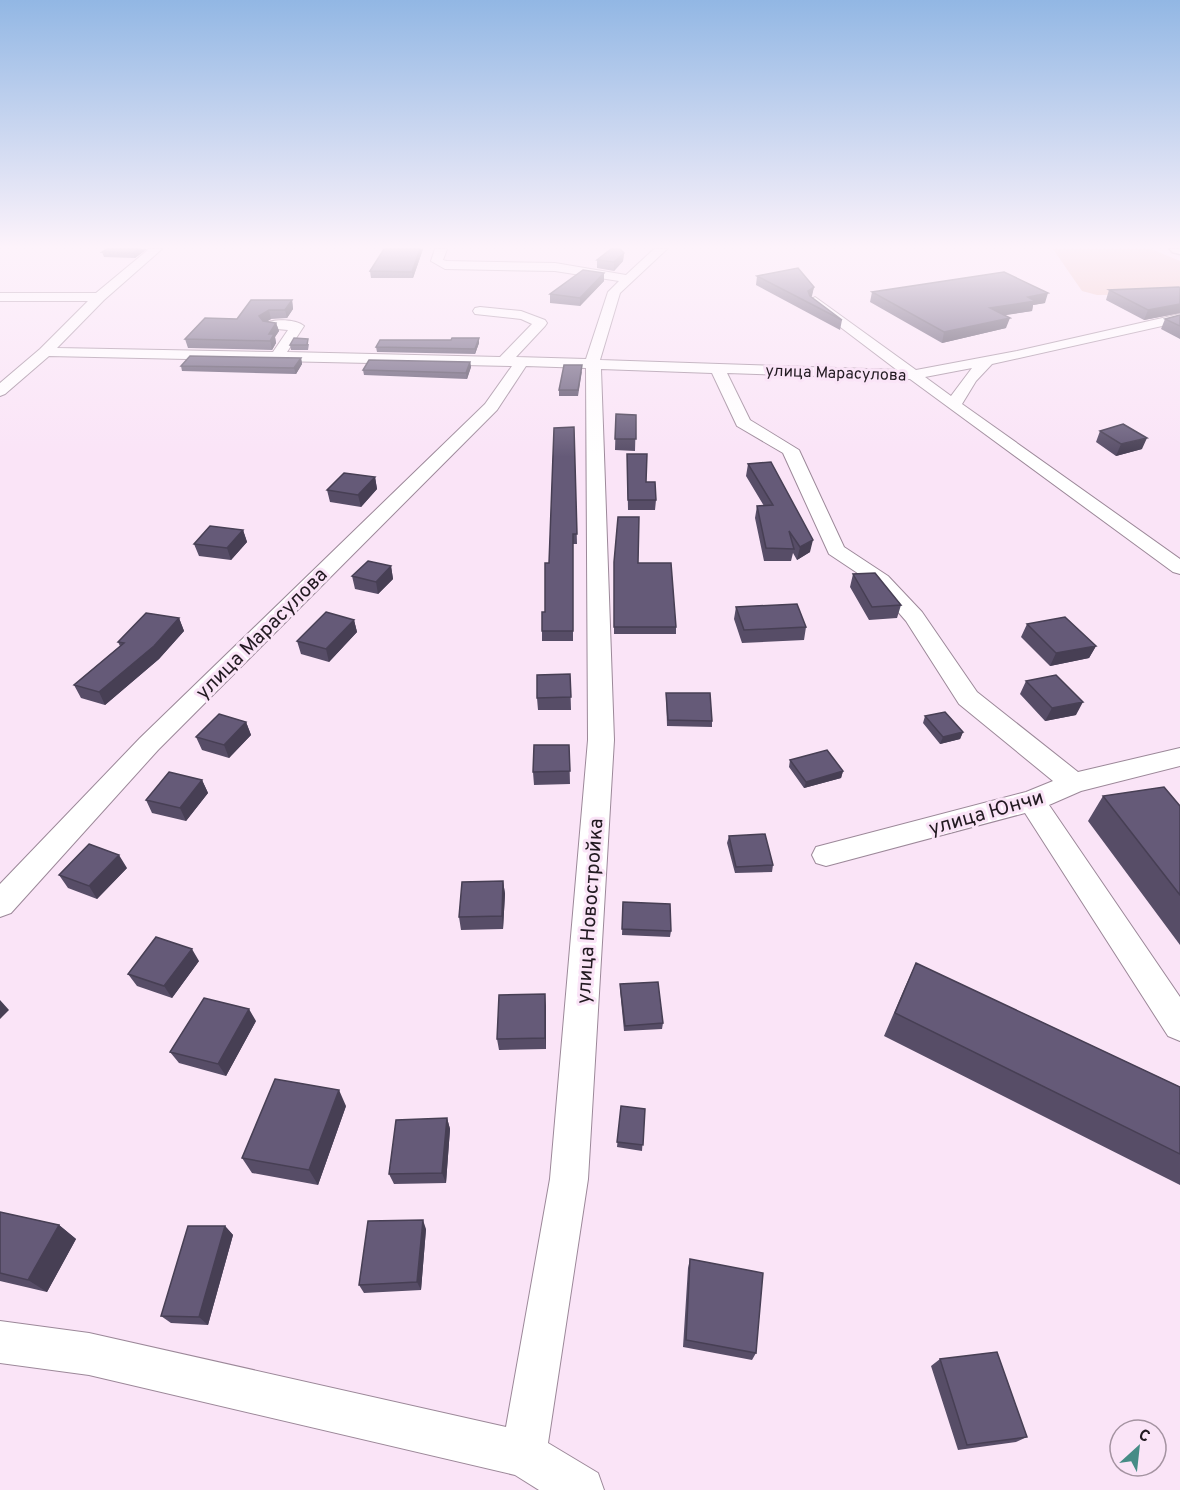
<svg xmlns="http://www.w3.org/2000/svg" width="1180" height="1490" font-family="Overpass,sans-serif">
<rect width="100%" height="100%" fill="#fae4f7"/>
<path fill="#eec4be" d="M1053,249H1151L1180,261V294L1097,295L1082,291Z"/>
<g fill="none" stroke-linecap="round" stroke-linejoin="round">
<g stroke="#9c8899" stroke-width="2">
<path id="minor" d="M149,249H162L104,300L57,348L273,352L288,330L265,328L263,325C271,318 296,319 304,326L287,352L500,357L532,324L521,319L475,314L473,311L475,308L480,307L521,311L545,320L547,323L545,326L516,357L586,359L608,292L619,281L555,271L445,269L431,261L435,249H447L443,260L447,261L555,263L626,275L654,249H667L620,293L600,360L897,370L810,304L809,301L815,297L916,370L1017,351L1180,314V322L992,364L976,381L962,404L1180,559V574L1173,572L910,379L727,373L750,420L799,450L844,547L888,576L922,612L977,692L1078,772L1180,748V766L1081,791L1049,805L1180,997V1041L1168,1036L1025,813L826,866L816,863L812,855L816,847L1026,792L1053,781L959,704L906,621L874,584L829,554L783,453L737,426L712,373L601,369L614,740L588,1179L548,1443L598,1473L604,1490H539L515,1475L89,1375L0,1363V1321L89,1333L506,1427L550,1179L588,740L586,368L526,366L497,410L158,750L11,913L0,917V884L140,738L485,404L512,366L49,356L5,394L0,396V383L40,349L88,301H0V293H96ZM972,368L951,396L925,377Z"/>
</g>
<g stroke="#9c8899" stroke-width="3">
<path id="major" d="M1170,249H1180V254L1172,252Z"/>
</g>
<use href="#minor" fill="#fff" fill-rule="evenodd"/>
<use href="#major" fill="#fff" fill-rule="evenodd"/>
</g>
<path fill="#574d67" d="M107,249H147L135,258L104,257L102,252Z
M384,249H423L413,278H371L370,271Z
M624,253L623,261L614,271L597,268V260Z
M604,273V281L580,306L550,303V294Z
M757,276L814,287L811,297L842,320L840,330L756,285Z
M1180,288V313L1144,320L1106,300L1109,290Z
M872,292L1045,303L1033,305L1032,311L1004,315L1006,328L942,343L870,302Z
M292,300L293,309L287,318L271,319L266,322L276,323L279,331L275,337L276,343L272,350L188,348L185,339L237,319Z
M1180,315V339L1161,329L1165,319Z
M479,343L475,354L377,352L376,347Z
M309,344L308,350H291L290,345Z
M301,358L302,364L296,374L182,371L181,366Z
M470,362L471,367L467,379L364,375L363,370Z
M582,371L578,396H559V390Z
M616,414L636,415L635,451L615,450Z
M574,427L577,544H573V641H542V631L545,612L549,563Z
M1100,431L1142,449L1116,456L1096,442Z
M627,454L646,482L656,500L655,510H628Z
M748,464L810,552L797,560L793,553L791,561H764L755,518L757,506H764L746,476Z
M375,477L377,489L361,507L330,502L327,490Z
M243,530L247,542L231,560L199,556L194,544Z
M614,562L638,563L676,627V634H614Z
M391,566L393,579L378,594L355,589L352,576Z
M853,574L901,605L897,618L869,620L850,587Z
M736,607L806,627L804,640L742,643L734,619Z
M179,618L184,631L159,659L105,705L81,698L74,685L120,646L118,642Z
M354,620L357,632L329,662L301,654L297,641Z
M1027,624L1096,646L1089,658L1050,666L1021,637Z
M570,674L571,710H538L537,698Z
M1026,681L1076,715L1045,721L1020,694Z
M666,693L712,721V727L667,726Z
M925,716L963,732L960,739L940,744L923,723Z
M246,722L251,735L229,758L202,750L196,737Z
M569,745L570,784L534,785L533,772Z
M790,760L843,771L841,778L804,788L789,767Z
M202,780L208,793L186,821L152,813L146,800Z
M1103,796L1180,806V945L1088,821Z
M729,836L773,865L772,872L735,873L727,843Z
M127,868L97,899L68,888L59,875Z
M503,881L505,894L503,929L461,930L459,917Z
M623,902L671,931L670,937L622,935Z
M199,961L172,998L137,986L128,974Z
M916,963L1180,1087V1185L884,1036L905,987Z
M620,984L663,1023L662,1029L624,1031L620,990Z
M546,1006V1049L499,1050L497,1039Z
M256,1021L226,1076L179,1063L170,1052Z
M346,1106L318,1185L252,1173L242,1158Z
M621,1106L645,1109L642,1151L617,1147Z
M447,1118L450,1129L446,1183L394,1184L389,1174Z
M0,1212L59,1225L76,1239L47,1292L0,1281Z
M225,1226L233,1235L208,1325L171,1323L161,1316Z
M426,1229L421,1290L364,1293L359,1285Z
M690,1259L756,1353L752,1360L683,1347L688,1268Z
M940,1359L1027,1437L1016,1442L958,1450L931,1366Z"/>
<path fill="#473f54" d="M139,249H147L135,258L133,253Z
M420,249H423L413,278L412,272Z
M624,253L623,261L614,271V262Z
M604,273V281L580,306V298Z
M814,287L812,296L807,300L808,291Z
M1048,293L1045,303L1033,305L1032,311L987,318L990,308L1028,297Z
M292,300L293,309L287,318L285,310Z
M1180,304V313L1144,320L1148,310Z
M269,310L271,319L261,325L259,316Z
M1010,318L1006,328L942,343L944,332Z
M276,323L279,331L275,337L276,343L272,350L269,334Z
M479,338V343L475,354V349Z
M301,358L302,364L296,374L294,368Z
M470,362L471,367L467,379L466,373Z
M1147,438L1142,449L1116,456L1121,444Z
M375,477L377,489L361,507L358,495Z
M243,530L247,542L231,560L227,548Z
M813,540L810,552L797,560L800,547Z
M391,566L393,579L378,594L376,582Z
M179,618L184,631L159,659L105,705L99,692Z
M354,620L357,632L329,662L326,649Z
M1096,646L1089,658L1050,666L1056,653Z
M1083,702L1076,715L1045,721L1052,708Z
M246,722L251,735L229,758L224,745Z
M963,732L960,739L940,744L943,737Z
M843,771L841,778L804,788L806,782Z
M202,780L208,793L186,821L180,808Z
M119,855L127,868L97,899L89,886Z
M503,881L505,894L503,929L502,916Z
M192,949L199,961L172,998L164,986Z
M545,994L546,1006V1049L545,1038Z
M0,1000L9,1010L0,1019Z
M249,1009L256,1021L226,1076L218,1064Z
M339,1090L346,1106L318,1185L309,1170Z
M447,1118L450,1129L446,1183L442,1173Z
M423,1220L426,1229L421,1290L417,1282Z
M59,1225L76,1239L47,1292L28,1280Z
M225,1226L233,1235L208,1325L199,1317Z"/>
<path fill="#655a78" stroke="#473f54" stroke-width="1.5" d="M107,249H139L133,253L102,252Z
M384,249H420L412,272L370,271Z
M611,249H620L624,253L614,262L597,260Z
M798,268L814,287L808,291L810,296L842,320L757,276Z
M583,270L604,273L580,298L550,294Z
M1004,272L1048,293L1028,297L1035,301L990,308L1010,318L944,332L872,292Z
M1179,287L1180,288V304L1148,310L1109,290Z
M251,300H292L285,310H269L259,316L263,321L276,323L269,334H274L270,341L185,339L205,318L237,319Z
M1180,315V326L1165,319Z
M294,338L308,339L307,345H290Z
M452,338H479L475,349L376,347L380,340H451Z
M190,356L301,358L294,368L181,366Z
M369,360L470,362L466,373L363,370Z
M564,365H582L578,390H559Z
M616,414L636,415V439H615Z
M1123,424L1147,438L1121,444L1100,431Z
M574,427L577,534H573V631H542V612H545V563H549L554,428Z
M627,454H647L646,482H655L656,500H628Z
M771,462L813,540L800,547L789,531L794,549L766,548L757,506L773,505L748,464Z
M344,473L375,477L358,495L327,490Z
M618,517H639L638,563H671L676,627H614V562Z
M210,526L243,530L227,548L194,544Z
M368,561L391,566L376,582L352,576Z
M875,573L901,605L872,607L853,574Z
M797,604L806,627L744,630L736,607Z
M326,612L354,620L326,649L297,641Z
M146,613L179,618L154,646L99,692L74,685L124,643L118,642Z
M1065,617L1096,646L1056,653L1027,624Z
M570,674L571,697L537,698V675Z
M1056,675L1083,702L1052,708L1026,681Z
M666,693H710L712,721L668,720Z
M945,712L963,732L943,737L925,716Z
M219,714L246,722L224,745L196,737Z
M534,745H569L570,771L533,772Z
M827,750L843,771L806,782L790,760Z
M169,772L202,780L180,808L146,800Z
M1164,787L1180,806V895L1103,796Z
M765,834L773,865L736,867L729,836Z
M89,844L119,855L89,886L59,875Z
M503,881L502,916L459,917L462,882Z
M623,902L670,904L671,931L622,929Z
M156,937L192,949L164,986L128,974Z
M916,963L1180,1087V1154L895,1013Z
M658,982L663,1023L625,1026L620,984Z
M545,994V1038L497,1039L499,995Z
M204,998L249,1009L218,1064L170,1052Z
M275,1079L339,1090L309,1170L242,1158Z
M621,1106L645,1109L643,1145L617,1142Z
M447,1118L442,1173L389,1174L396,1120Z
M0,1212L59,1225L28,1280L0,1273Z
M423,1220L417,1282L359,1285L368,1221Z
M188,1226H225L199,1317L161,1316Z
M690,1259L763,1273L756,1353L686,1340Z
M997,1352L1027,1437L967,1445L940,1359Z"/>
<linearGradient id="sky" x2="0" y2="1"><stop stop-color="#92b7e4"/><stop offset="0.54" stop-color="#fdf3fb"/><stop offset="1" stop-color="#fdf3fb" stop-opacity="0"/></linearGradient>
<rect width="1180" height="457" fill="url(#sky)"/>
<g text-anchor="middle" stroke-width="6" stroke-linejoin="round" paint-order="stroke">
<g font-size="16" fill="#221a21" stroke="#fae4f7">
<text transform="translate(836 372) rotate(2)" y="6">улица Марасулова</text>
</g>
<g font-size="20" fill="#221a21" stroke="#fae4f7">
<text transform="translate(261 633) rotate(-45)" y="7">улица Марасулова</text>
<text transform="translate(986 812) rotate(-16)" y="7">улица Юнчи</text>
<text transform="translate(589 911) rotate(-86)" y="7">улица Новостройка</text>
</g>
</g>
<g transform="translate(1138 1448) rotate(27)"><circle r="28" fill="#fae4f7" stroke="#a493a1" stroke-width="1.5"/>
<path d="M0-4.5L10 22L0 15L-10 22Z" fill="#468c86"/>
<text y="-9" font-size="16" font-weight="bold" text-anchor="middle" fill="#221a21">С</text>
</g>
</svg>
